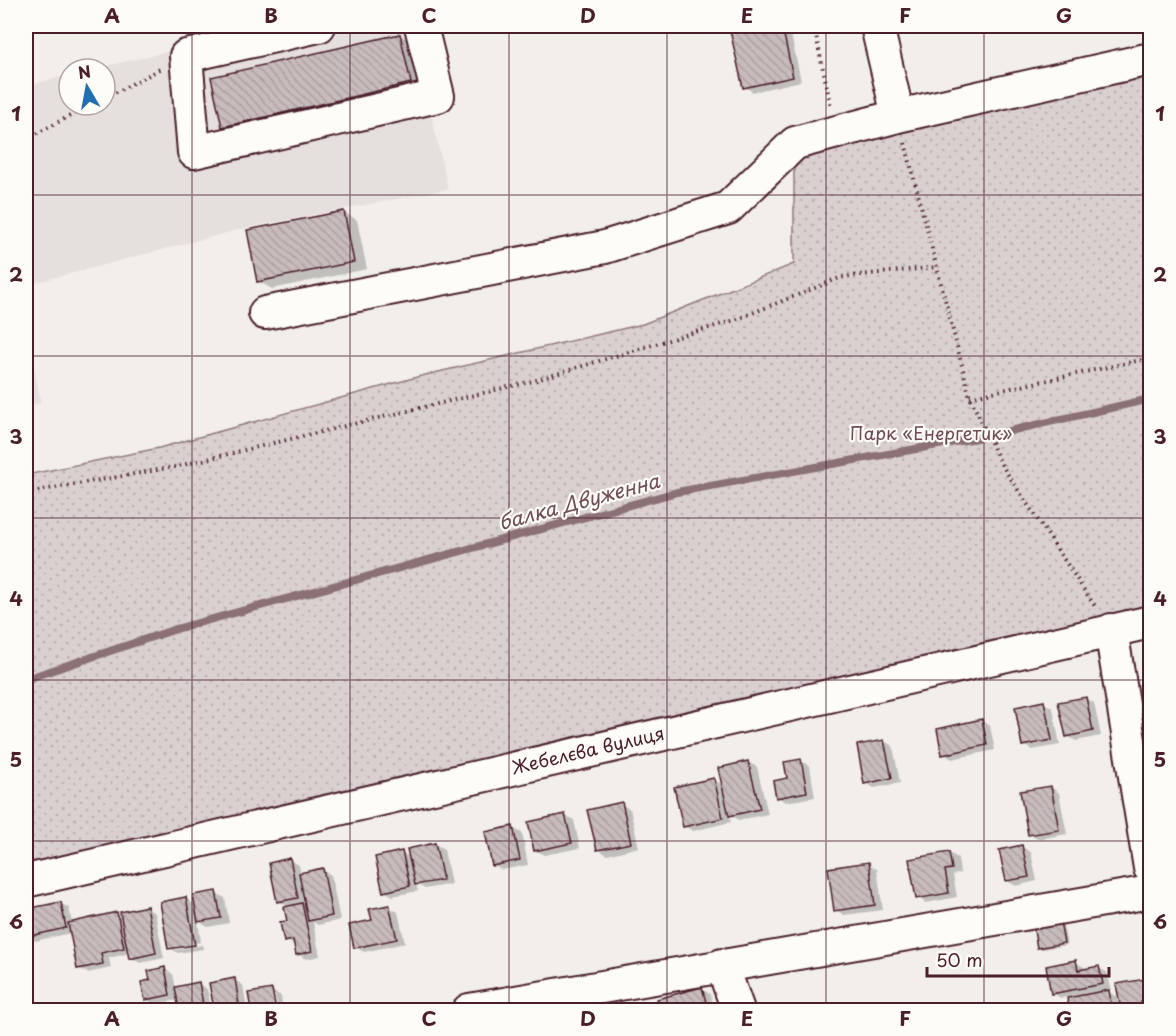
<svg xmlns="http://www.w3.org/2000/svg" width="1176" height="1036" font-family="'Playpen Sans',sans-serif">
<defs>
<pattern id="park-dots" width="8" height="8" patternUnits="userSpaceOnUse" patternTransform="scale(1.5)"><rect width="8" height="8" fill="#d9d0cf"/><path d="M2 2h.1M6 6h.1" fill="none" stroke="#bcb2b2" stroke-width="1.8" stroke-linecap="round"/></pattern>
<pattern id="building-back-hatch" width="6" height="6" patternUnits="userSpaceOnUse" patternTransform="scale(1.5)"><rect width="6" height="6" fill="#c8bbbb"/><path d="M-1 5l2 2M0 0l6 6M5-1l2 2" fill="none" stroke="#ada0a1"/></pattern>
</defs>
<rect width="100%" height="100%" fill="#f2efeb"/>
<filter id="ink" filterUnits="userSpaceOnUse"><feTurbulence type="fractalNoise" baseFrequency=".0167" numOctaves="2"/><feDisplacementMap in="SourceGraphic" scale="12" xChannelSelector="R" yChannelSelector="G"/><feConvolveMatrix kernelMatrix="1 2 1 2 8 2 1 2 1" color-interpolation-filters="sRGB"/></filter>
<g filter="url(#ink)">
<path fill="#e5dfdd" d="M274,26H411L448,189L245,228L26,285V86L69,75V105H105V69H94Z
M26,326L41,403L26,406Z"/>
<path fill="url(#park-dots)" stroke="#92787d" stroke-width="1.5" d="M1150,69V609L26,864V475L159,448L417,377L643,324L794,264V155Z"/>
<path fill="#0003" d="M731,26H789L801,81L753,92L745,87Z
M400,35L408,40L419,88L232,131L224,126Z
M344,212L357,220L367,269L272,289L258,281Z
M1085,698L1094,703L1101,736L1076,741L1067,736Z
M1044,703L1053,708L1060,745L1032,750L1024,745Z
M981,721L990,726L995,750L952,759L944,754Z
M884,741L893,746L900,783L874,788L866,783Z
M801,761L810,766L815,797L786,802L777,797Z
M748,762L757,767L768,814L739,820L730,815L731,822L693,831L684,826L714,780L723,785Z
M1051,787L1059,793L1067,834L1038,839L1029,834Z
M621,804L630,809L639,847L607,855L598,849Z
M565,815L574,820L580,848L544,855L536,850Z
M513,828L522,833L528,865L502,870L493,865Z
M435,844L444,849L451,884L425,889L416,884L418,891L393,896L384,891L402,853L410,857Z
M1022,847L1031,852L1037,881L1016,886L1007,881Z
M949,853L958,858L960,873L953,875L957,897L926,903L918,898Z
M290,860L299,865L301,874L322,870L331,875L340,920L318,925L313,922L320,956L306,959L298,954L296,945L285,941L289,922V907L278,901Z
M868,864L877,869L883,910L844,915L836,910Z
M216,893L225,898L229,923L208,927L198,921L201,942L175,947V950L202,945L203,949L178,953L170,948L186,899L196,905Z
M60,903L69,908L72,923L117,914L123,918L146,908L155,913L164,958L140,963L131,958L130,953L109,958L111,968L87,973L78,968L71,933L35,941L26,936V911Z
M389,907L398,912L405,943L364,952L355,947L373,922Z
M1060,922L1063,925L1067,945L1042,949L1038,947Z
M1075,962L1084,967L1085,970L1099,968L1108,973L1111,989L1105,990L1117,997L1120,1010H1071L1068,997L1061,998L1052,993Z
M164,969L173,974L176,988L199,984L207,989L212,1010H181L179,1000L155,1004L146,999Z
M234,980L243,985L247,1009L219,1010L215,1008Z
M1144,981L1150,984V1010H1123L1118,986Z
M701,989L710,994L715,1010H662L659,1000Z
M272,991L281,996L283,1010H278L275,995H272L275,1010H253L250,995Z
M837,1005L845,1010H814Z"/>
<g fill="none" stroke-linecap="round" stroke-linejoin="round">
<path stroke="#8b6f75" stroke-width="8" d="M26,679L176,629L677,492L988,436L1150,399"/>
</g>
<path fill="url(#building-back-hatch)" stroke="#4a1f2b" stroke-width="1.5" d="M729,26H782L793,77L743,88Z
M400,34L411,83L222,127L211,77Z
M344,211L354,262L257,282L247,230Z
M1150,684V726L1143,685Z
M1086,697L1093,731L1066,737L1058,702Z
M1044,701L1052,740L1022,746L1015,707Z
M982,719L987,745L942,755L937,729Z
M884,740L892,778L864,784L857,745Z
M801,759L807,792L776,798L773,781L787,778L784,762Z
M748,761L760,809L729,816L718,768Z
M714,778L723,818L683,827L674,787Z
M1051,786L1059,830L1028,835L1020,791Z
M622,802L631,843L597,850L587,810Z
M565,814L572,843L534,851L528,822Z
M513,826L520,860L492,866L485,832Z
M435,843L443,880L415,885L407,849Z
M1022,845L1029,877L1006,881L999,850Z
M402,851L410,886L383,892L375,857Z
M949,852L952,869L945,870L949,893L916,899L909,859Z
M290,858L298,898L277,902L269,863Z
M869,862L875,905L834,911L828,868Z
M323,868L332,916L308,921L299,873Z
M216,891L221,918L198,922L193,895Z
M186,897L195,945L168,949L160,902Z
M61,902L66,928L26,937V909Z
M302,903L312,951L296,955L293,940L284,942L280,922L287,921L284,907Z
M389,905L397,939L354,948L349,925L372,920L369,909Z
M147,906L156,953L129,959L120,912Z
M117,912L124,948L101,953L103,964L77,969L68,923Z
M1060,921L1064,943L1037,948L1033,925Z
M1076,960L1078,970L1099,966L1103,984L1051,994L1046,966Z
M165,967L170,995L145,1000L141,982L150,980L148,971Z
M235,978L239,1005L214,1009L209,983Z
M1145,979L1148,999L1141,1001L1142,1007L1121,1010L1116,984Z
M199,982L204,1010H179L175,987Z
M702,987L708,1010H660L657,999Z
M272,989L276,1010H251L248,993Z
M1109,990L1112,1010H1069L1067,998Z
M837,1004L838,1010H809Z"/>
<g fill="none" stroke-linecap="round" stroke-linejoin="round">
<g stroke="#4a1f2b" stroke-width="36">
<path id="minor" d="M319,26L186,56L194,152L438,96L421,26
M877,26L898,116L1150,59
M265,313L605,247L728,208L795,143L898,116
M1111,630L1150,868
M26,881L1150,622
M722,965L738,1010
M469,1010L1150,892"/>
</g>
<path stroke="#4a1f2b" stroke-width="4" stroke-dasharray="1.5 4.5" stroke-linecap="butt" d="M814,26L831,107
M105,98L160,69
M26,139L91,105
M905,143L970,397L1001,464L1096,608
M970,397L1150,358
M26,493L174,467L533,381L735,320L842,277L937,267"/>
<use href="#minor" stroke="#fdfcf7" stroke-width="32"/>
</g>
</g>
<path fill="none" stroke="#4a1f2b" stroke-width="1.5" stroke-opacity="0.55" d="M192,26V1010M350,26V1010M509,26V1010M667,26V1010M826,26V1010M984,26V1010M26,195H1150M26,356H1150M26,518H1150M26,680H1150M26,841H1150"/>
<g text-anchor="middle" stroke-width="4.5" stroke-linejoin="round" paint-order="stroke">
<g font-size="18" fill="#6e4b54" stroke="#fdfcf7">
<text x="931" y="440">Парк «Енергетик»</text>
</g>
<g font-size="18" fill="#4a1f2b" stroke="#fdfcf7">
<text transform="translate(588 751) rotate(-13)" y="6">Жебелєва вулиця</text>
</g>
<g font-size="20" font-style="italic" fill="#704e56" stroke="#fdfcf7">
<text transform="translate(579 502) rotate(-15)" y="7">балка Двуженна</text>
</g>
</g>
<rect width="1176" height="1036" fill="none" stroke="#fdfcf7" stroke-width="66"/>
<g transform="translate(87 87) rotate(350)"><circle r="28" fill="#fdfcf7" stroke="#b5a4a5" stroke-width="1.5"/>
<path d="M0-4.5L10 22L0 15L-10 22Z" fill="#1f6fb2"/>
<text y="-9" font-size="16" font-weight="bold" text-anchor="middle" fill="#4a1f2b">N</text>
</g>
<path d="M927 967v9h182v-9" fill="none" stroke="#4a1f2b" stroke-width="3"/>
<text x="936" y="967" font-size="18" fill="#4a1f2b" stroke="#fdfcf7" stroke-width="4.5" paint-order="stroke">50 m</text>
<rect x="33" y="33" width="1110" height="970" fill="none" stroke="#4a1f2b" stroke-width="2"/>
<g font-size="20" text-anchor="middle" font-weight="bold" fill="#4a1f2b">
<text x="112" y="23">A</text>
<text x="271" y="23">B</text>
<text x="429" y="23">C</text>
<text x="588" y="23">D</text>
<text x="747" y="23">E</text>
<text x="905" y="23">F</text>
<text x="1064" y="23">G</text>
<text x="16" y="121">1</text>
<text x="1160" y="121">1</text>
<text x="16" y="282">2</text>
<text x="1160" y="282">2</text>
<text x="16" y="444">3</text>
<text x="1160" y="444">3</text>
<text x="16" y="606">4</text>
<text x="1160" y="606">4</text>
<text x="16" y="767">5</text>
<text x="1160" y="767">5</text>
<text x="16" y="929">6</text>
<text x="1160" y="929">6</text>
<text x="112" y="1026">A</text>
<text x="271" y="1026">B</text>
<text x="429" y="1026">C</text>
<text x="588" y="1026">D</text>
<text x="747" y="1026">E</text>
<text x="905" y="1026">F</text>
<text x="1064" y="1026">G</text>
</g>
</svg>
